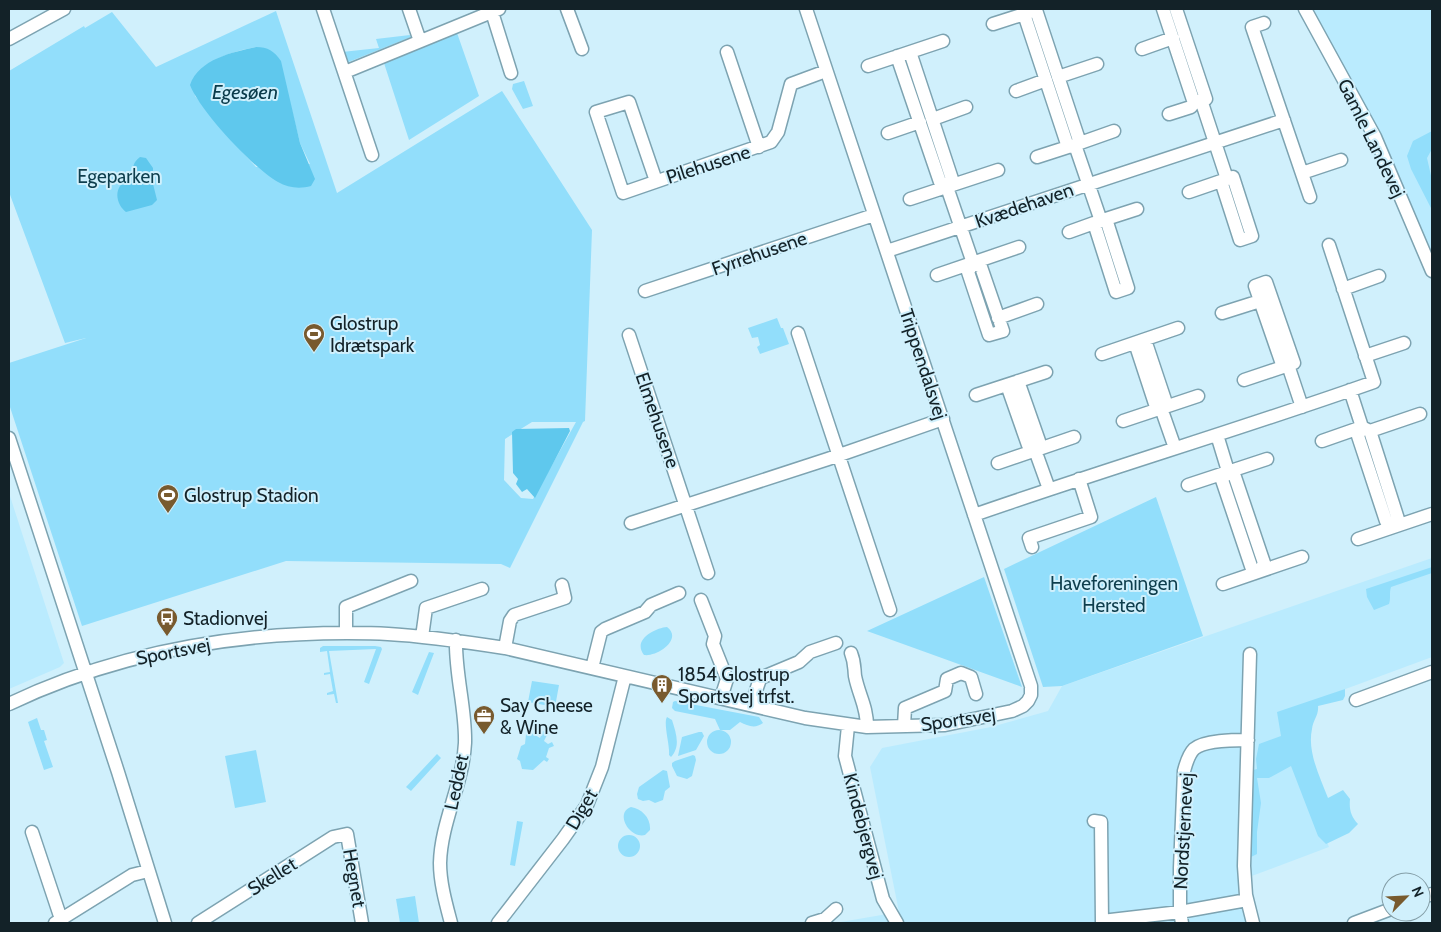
<svg xmlns="http://www.w3.org/2000/svg" width="1441" height="932" font-family="Cabin,sans-serif">
<rect width="100%" height="100%" fill="#d0f0fc"/>
<path fill="#baebfe" d="M1307,9H1432V272L1423,244Z
M9,493L64,663L60,667L9,689Z
M1432,558V657L1278,714L1329,847L1249,877L1259,923H835L899,912L870,767L882,748L991,727L1048,711L1062,686Z"/>
<path fill="#92defb" fill-rule="evenodd" d="M276,11L337,193L502,91L592,230L585,421L583,422L510,568L501,564L286,561L82,626L9,404V363L86,338L65,343L9,192V71L84,26L85,28L112,12L156,67ZM256,47L283,75L300,143L310,164L256,167L233,142L195,96L193,79C211,58 230,52 256,47ZM532,422H576L533,499L521,498L504,480L505,439Z
M456,30L479,96L409,140L383,60Z
M410,35L411,37L346,63L342,52L379,48L376,39Z
M524,81L533,106L523,109L512,89L513,84Z
M1432,131V149L1427,158L1432,180V210L1411,169L1407,156L1413,141Z
M777,318L781,328H783L789,344L760,354L757,347L760,345L758,337L752,338L748,328Z
M1156,497L1203,636L1062,686L1043,687L1004,569Z
M1432,567V573L1391,587C1389,593 1391,598 1389,604L1374,610L1367,597L1366,589Z
M984,577L1022,687L867,631Z
M667,627C683,639 658,657 644,655C632,640 655,628 667,627Z
M323,646H375L381,647L382,649L369,684L364,682L376,649L329,651L338,703H336L334,694L327,695V693L333,691L330,674L324,675V673L330,672L327,651L320,652V648Z
M429,652L434,653L418,695L412,692Z
M532,681L559,685L555,707L528,702Z
M1345,689V696L1343,700L1318,706C1319,715 1313,720 1312,729C1307,752 1320,777 1328,798L1343,790L1350,799C1349,810 1351,816 1358,824L1349,833L1326,844L1318,836L1291,766L1269,778H1257L1261,803L1257,832V854L1247,859L1250,771L1257,769L1256,759L1259,744L1281,736L1277,712Z
M675,701L759,717L763,723C755,729 748,726 740,722L730,730H720L715,719L675,711L672,708L673,702Z
M667,717L672,720C676,733 681,746 671,757L669,755C670,745 663,723 667,717Z
M37,718L41,730H44L47,740L44,741L53,767L44,770L28,722Z
M707 742a12 12 0 1 1 24 0a12 12 0 1 1-24 0Z
M543,731L548,733L544,741L548,744L552,742L554,746L549,748L546,757L549,759L547,762L544,760L533,770L522,769L520,761L517,759L521,746L525,744L526,734L530,732L540,738Z
M699,732H702L704,736L696,750L678,756L682,737Z
M256,750L266,802L235,808L225,756Z
M437,754L441,758L411,791L406,787Z
M693,755L695,756L696,760L692,776L687,779L677,776L672,766V763L675,761Z
M663,770L667,771L670,787L665,791L663,800L655,803L649,800L643,801L638,799L637,794L639,787Z
M631,807C642,809 651,818 650,830L645,835C630,839 614,813 631,807Z
M517,821L523,822L515,866L510,865Z
M618 846a11 11 0 1 1 22 0a11 11 0 1 1-22 0Z
M415,896L419,923H400L396,899Z"/>
<path fill="#5fc8ed" d="M256,47C268,47 274,51 281,61L300,143L315,179L311,186C300,189 288,188 278,182C253,168 200,111 190,85C199,59 233,52 256,47Z
M140,157L146,158L153,168V184L157,200L152,205L126,212C119,207 114,195 120,186C123,182 129,181 131,175C134,167 132,163 140,157Z
M569,428L570,431L535,498L527,489L522,492L516,484L518,479L513,473L512,432L516,429Z"/>
<g fill="none" stroke-linecap="round" stroke-linejoin="round">
<g stroke="#7da3b1" stroke-width="15">
<path id="minor" d="M323,9L372,155
M409,9L420,41
M491,9L511,73
M567,9L582,49
M1163,9L1194,103L1206,99L1176,9
M1305,9L1375,137L1432,271
M1264,23L1252,27L1310,197
M993,24L1024,14
M9,39L64,9
M1142,49L1173,38
M727,52L759,147
M910,52L952,179L947,186L949,193L973,263L981,267L1003,331L989,335L968,272L973,263
M897,56L940,182L947,186
M868,66L943,41
M345,72L499,9
M1058,77L1097,64
M1016,91L1046,80
M1201,100L1227,179L1233,177L1252,236L1240,240L1221,181L1227,179
M1169,114L1191,107L1194,103
M933,119L966,107
M888,133L920,122
M1080,143L1114,131
M1075,145L1068,147L1024,14L1036,10L1080,143L1075,145L1101,221L1106,219L1128,288L1116,292L1094,223L1101,221
M1037,157L1068,147
M1302,173L1341,160
M656,181L629,102L596,112L623,193L771,142L778,132L791,84L826,71
M1189,192L1221,181
M910,199L998,170
M1106,219L1137,209
M1069,232L1094,223
M887,251L1284,120
M937,275L1019,247
M1343,289L1379,276
M645,291L874,215
M1222,313L1260,301
M998,318L1037,304
M798,333L890,610
M629,335L708,573
M1145,340L1165,400L1161,408
M1135,343L1155,404L1161,408L1175,448
M1102,354L1178,328
M1365,356L1404,343
M1288,365L1294,363L1266,282L1255,286L1283,367L1288,365L1302,407
M1244,380L1283,367
M1018,381L1039,441L1035,450L1049,489
M1007,385L1028,445L1035,450
M1350,390L1362,427L1370,431L1398,519L1394,526L1386,521L1358,436L1362,427
M976,395L1046,372
M1123,421L1198,396
M1370,431L1420,414
M1217,435L1228,471L1235,477L1264,563L1260,571L1252,569L1222,480L1228,471
M9,438L118,772L165,923
M1322,441L1362,427
M998,463L1074,437
M1188,485L1267,459
M974,515C1106,469 1241,429 1374,382L1329,245
M631,523L828,459L943,419
M1358,539L1432,514
M1032,547L1029,538L1091,517L1079,479
M1223,584L1302,557
M701,600L715,636L713,644L727,679L721,698
M346,633V607L411,581
M422,637L426,608L482,589
M505,648L510,621L514,615L565,598L562,585
M851,653C855,663 854,667 855,676C859,696 867,706 867,727
M1250,654L1244,866L1246,895L1253,923
M592,668L601,632L605,629L645,612L651,605L679,593
M1356,700L1432,672
M9,704C114,654 230,633 347,633C360,633 374,633 388,634C427,636 466,642 505,648L805,718L867,727L945,725L1012,711L1023,706L1028,701L1031,695V686L806,9
M751,705L760,679L763,677L799,662L810,652L836,643
M848,726L845,756L883,899L897,923
M904,726L905,708L945,691L947,679L961,673L971,677L976,694
M1094,821L1101,822L1102,923
M32,832L61,919
M1421,898L1432,894
M1102,921L1180,912L1247,900
M55,923L132,875L148,871
M198,923L333,837L347,834L362,923
M451,923C446,904 440,883 440,863C441,822 463,784 465,743C466,709 455,674 456,640
M498,923L563,839L587,805L602,767L625,676
M812,923L825,919L836,909
M1182,923L1180,912V868L1184,771C1186,764 1188,755 1194,749C1204,740 1234,740 1248,740
M1354,923L1391,909"/>
</g>
<use href="#minor" stroke="#fff" stroke-width="12"/>
</g>
<defs>
<g id="stadium-pin" transform="scale(1.125)"><path d="M0 17L-7.5 6A9.5 9.5 0 1 1 7.5 6Z" fill="#785a2e" stroke="#d0f0fc"/><path d="M0-5a6.5 5 0 1 0 0 10a6.5 5 0 1 0 0-10ZM-3.5-1.8h7v3.6h-7Z" fill="#fff"/></g>
<g id="bus-pin" transform="scale(1.125)"><path d="M0 17L-7.5 6A9.5 9.5 0 1 1 7.5 6Z" fill="#785a2e" stroke="#d0f0fc"/><path d="M-5-6H5V4H4V6H2V4H-2V6H-4V4H-5ZM-3.5-4V0h7V-4ZM-3.5 1.2v1.5H-2V1.2ZM2 1.2v1.5H3.5V1.2Z" fill="#fff"/></g>
<g id="building-pin" transform="scale(1.125)"><path d="M0 17L-7.5 6A9.5 9.5 0 1 1 7.5 6Z" fill="#785a2e" stroke="#d0f0fc"/><path d="M-4-6H4V6H1V3H-1V6H-4ZM-2.5-4.3h1.7v1.8h-1.7ZM.8-4.3h1.7v1.8H.8ZM-2.5-1h1.7V.8h-1.7ZM.8-1h1.7V.8H.8Z" fill="#fff"/></g>
<g id="office-pin" transform="scale(1.125)"><path d="M0 17L-7.5 6A9.5 9.5 0 1 1 7.5 6Z" fill="#785a2e" stroke="#d0f0fc"/><path d="M-6-3h4V-5.5h4V-3h4V5H-6ZM-1-4.5V-3h2v-1.5ZM-6 0V1H6V0Z" fill="#fff"/></g>
</defs>
<g fill-rule="evenodd">
<use href="#stadium-pin" x="314" y="334"/>
<use href="#stadium-pin" x="168" y="495"/>
<use href="#bus-pin" x="167" y="618"/>
<use href="#building-pin" x="662" y="685"/>
<use href="#office-pin" x="484" y="716"/>
</g>
<g text-anchor="middle" stroke-width="4" stroke-linejoin="round" paint-order="stroke">
<g font-size="19" fill="#132228" stroke="#d0f0fc">
<text transform="translate(1372 138) rotate(64)" y="7">Gamle Landevej</text>
<text transform="translate(708 164) rotate(-18)" y="7">Pilehusene</text>
<text transform="translate(1024 205) rotate(-19)" y="7">Kvædehaven</text>
<text transform="translate(759 253) rotate(-19)" y="7">Fyrrehusene</text>
<text transform="translate(924 364) rotate(72)" y="7">Trippendalsvej</text>
<text transform="translate(658 420) rotate(71)" y="7">Elmehusene</text>
<text transform="translate(173 651) rotate(-11)" y="7">Sportsvej</text>
<text transform="translate(958 719) rotate(-8)" y="7">Sportsvej</text>
<text transform="translate(456 782) rotate(-78)" y="7">Leddet</text>
<text transform="translate(581 809) rotate(-60)" y="7">Diget</text>
<text transform="translate(864 826) rotate(75)" y="7">Kindebjergvej</text>
<text transform="translate(1183 831) rotate(-87)" y="7">Nordstjernevej</text>
<text transform="translate(272 876) rotate(-32)" y="7">Skellet</text>
<text transform="translate(355 878) rotate(80)" y="7">Hegnet</text>
</g>
<g font-size="19" fill="#0e3e4d" stroke="#d0f0fc">
<text x="119" y="183">Egeparken</text>
<text x="1114" y="590">Haveforeningen<tspan x="1114" dy="22">Hersted</tspan></text>
</g>
<g font-size="19" fill="#132228" stroke="#d0f0fc" text-anchor="start">
<text x="330" y="330">Glostrup<tspan x="330" dy="22">Idrætspark</tspan></text>
<text x="184" y="502">Glostrup Stadion</text>
<text x="183" y="625">Stadionvej</text>
<text x="678" y="681">1854 Glostrup<tspan x="678" dy="22">Sportsvej trfst.</tspan></text>
<text x="500" y="712">Say Cheese<tspan x="500" dy="22">&amp; Wine</tspan></text>
</g>
<g font-size="20" font-style="italic" fill="#0a3b4b" stroke="#d0f0fc">
<text x="245" y="99">Egesøen</text>
</g>
</g>
<rect width="1441" height="932" fill="none" stroke="#132228" stroke-width="20"/>
<g transform="translate(1406 897) rotate(66)"><circle r="24" fill="#d0f0fc" stroke="#849ea7"/>
<path d="M0-4L9 19L0 12L-9 19Z" fill="#785a2e"/>
<text y="-8" font-size="14" font-weight="bold" text-anchor="middle" fill="#132228">N</text>
</g>
</svg>
